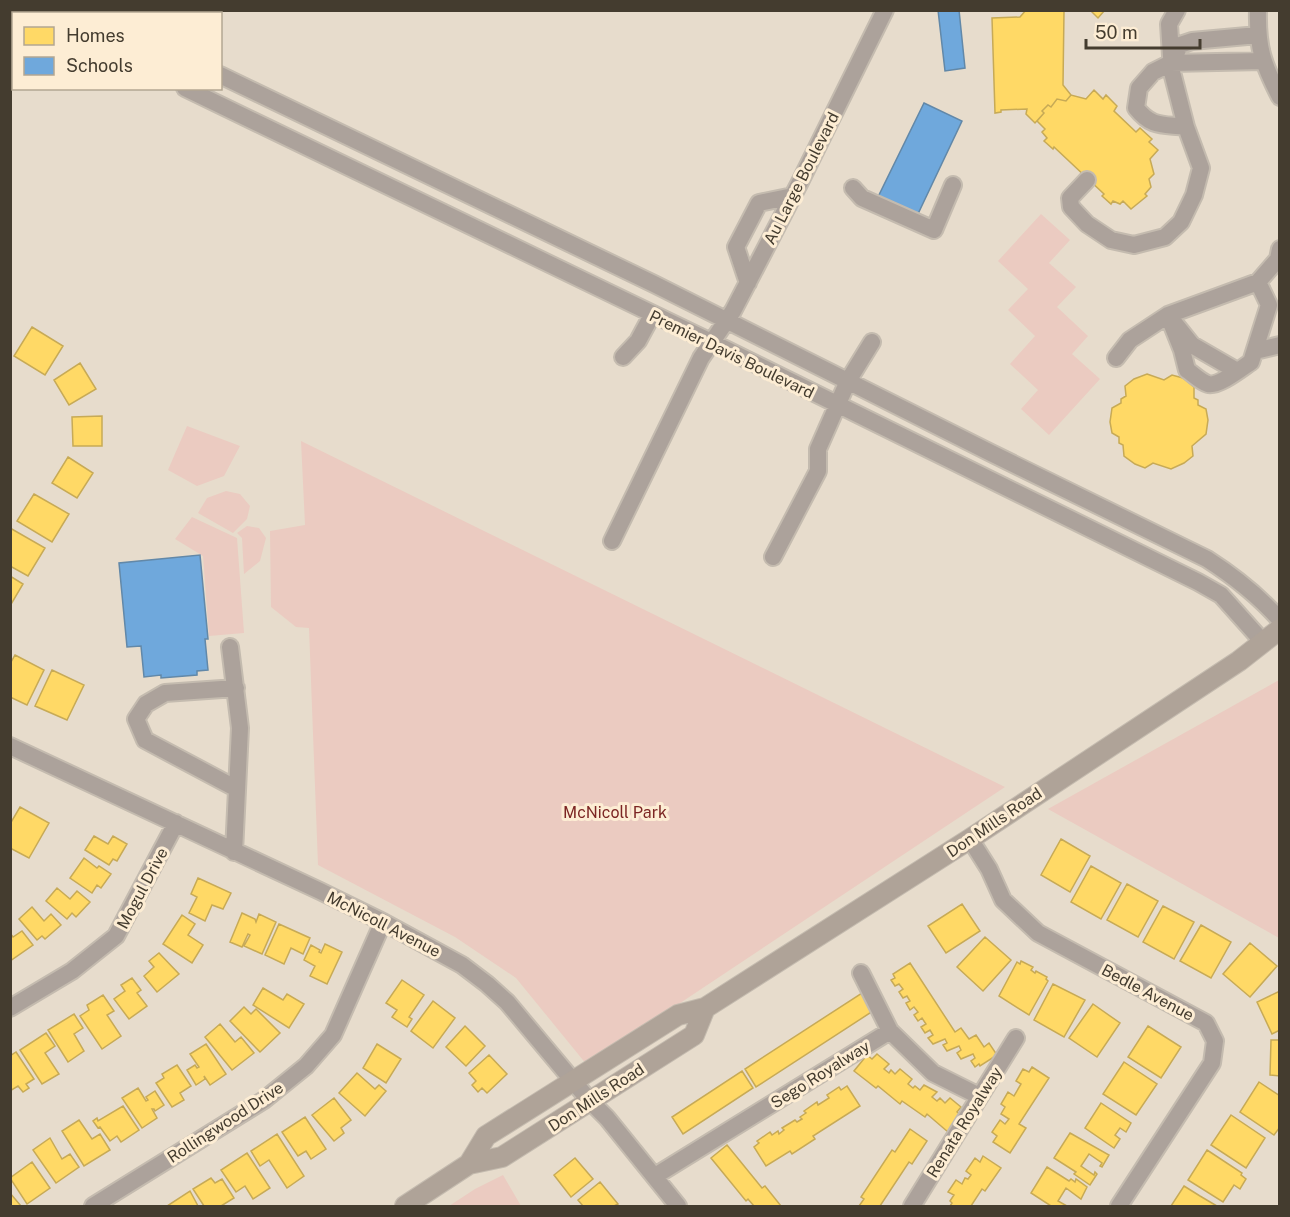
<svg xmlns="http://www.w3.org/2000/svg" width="1290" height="1217" font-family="'Public Sans',sans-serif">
<rect width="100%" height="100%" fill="#e7dccc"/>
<path fill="#ebcbc1" d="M1041,214L1070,240L1049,263L1076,287L1057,307L1088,336L1072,354L1100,379L1049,435L1021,409L1038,390L1010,364L1035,336L1008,310L1028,289L998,261Z
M187,426L240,446L224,476L197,486L168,470Z
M301,441L1005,787L587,1065L516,978L455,937L318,865L309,628L296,627L271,607L270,531L305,525Z
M226,491L240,494L250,506L247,519L233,533L198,513L207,498Z
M192,517L237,538L244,633L209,636L203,556L175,539Z
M247,526L259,528L266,538L260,561L244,574L242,538L237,533Z
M1279,680V938L1048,809Z
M503,1175L521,1206H449L475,1189Z"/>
<path fill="#ffd966" stroke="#c7aa56" stroke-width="1.5" d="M1026,10L1064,11L1063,85L1071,95L1066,101L1057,99L1051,107L1048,105L1042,111L1044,113L1035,123L1026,114L1027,109L1001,110V112L995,113L992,18L1020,17Z
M1090,10H1105L1098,18Z
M1094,90L1103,99L1106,95L1117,106L1114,111L1136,132L1140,128L1152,139L1149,142L1158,150L1150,159L1154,174L1149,179L1151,187L1145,194L1147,196L1131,209L1123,201L1120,204L1113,201L1111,204L1102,196L1104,194L1054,147L1053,149L1044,141L1047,138L1042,132L1045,129L1037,121L1044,113L1042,111L1048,105L1051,107L1057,99L1066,101L1071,95L1086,99Z
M32,327L63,346L45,375L14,356Z
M80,363L96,389L69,405L54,380Z
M1147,374L1164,380L1172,375L1183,378L1194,387V398L1198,400V405L1206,409L1208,420L1206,434L1192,446L1193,456L1184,463L1171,469L1153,463L1145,468L1135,464L1124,456L1123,445L1119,443V437L1112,433L1110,422L1112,408L1121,403V399L1126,396L1125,386L1134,379Z
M102,416V446H73L72,417Z
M68,457L93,473L77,498L52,483Z
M34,494L69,514L52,542L17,521Z
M10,528L45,548L28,576L10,566Z
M10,576L23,584L10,606Z
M15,655L44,670L27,705L10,697V664Z
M52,670L84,685L67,720L35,706Z
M20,807L49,823L29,858L10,848V824Z
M94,836L108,844L113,836L127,844L117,861L113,859L109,865L85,850Z
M1061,839L1090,856L1070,892L1041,875Z
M84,858L97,868L99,866L111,874L101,888L97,885L92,893L70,878Z
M1091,866L1121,883L1101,919L1071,902Z
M198,878L231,893L223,909L212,905L205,921L189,913L197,897L191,894Z
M1127,884L1158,901L1138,937L1107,920Z
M57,888L70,899L77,891L90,902L76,917L72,913L67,919L46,901Z
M962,904L980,931L946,953L928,926Z
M1163,906L1194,922L1174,959L1143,942Z
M32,907L44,921L51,914L61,925L45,939L42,936L37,940L19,919Z
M242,913L255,919L256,922L259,914L276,922L262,954L244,946L250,935L248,934L242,947L230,942Z
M182,915L195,924L188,935L203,945L192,963L163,944Z
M279,924L310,938L303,954L291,948L284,964L265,955Z
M1201,925L1231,942L1211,978L1180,961Z
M22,931L33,945L10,961V933L13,937Z
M985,937L1011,960L983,991L957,967Z
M1250,943L1277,966L1250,997L1223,974Z
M325,944L342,952L327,984L310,976L315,966L304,960L311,945L320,950L319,952L321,953Z
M159,953L179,974L157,992L144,976L154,967L149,961Z
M1021,961L1033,967L1031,970L1035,973L1036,971L1047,977L1046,979L1048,981L1029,1015L999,996L1017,962L1020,964Z
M910,963L955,1032L961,1028L969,1039L976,1035L984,1047L989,1043L997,1055L980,1066L979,1064L975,1067L971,1061L975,1058L973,1054L961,1059L957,1053L961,1050L959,1046L947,1051L943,1045L947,1043L945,1039L933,1044L928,1038L933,1035L930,1030L925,1033L921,1027L926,1024L922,1018L918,1021L914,1015L918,1012L914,1007L910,1010L906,1003L910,1001L907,996L903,998L899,992L903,989L899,984L895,986L891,980L895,978L893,974Z
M132,978L141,990L137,993L147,1006L129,1019L114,999L125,991L121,985Z
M402,980L424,995L409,1017L412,1019L407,1027L392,1017L397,1010L386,1003Z
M1053,984L1085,1000L1064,1037L1034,1020Z
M263,988L283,1000L287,994L304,1004L289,1028L253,1005Z
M1280,991V1030L1272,1034L1257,1002Z
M862,993L873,1011L756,1087L745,1069Z
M103,995L114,1011L107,1015L121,1036L102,1049L80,1016L89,1010L87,1005Z
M433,1001L455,1018L433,1048L411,1031Z
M1093,1004L1120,1023L1097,1057L1069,1038Z
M244,1007L251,1014L256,1009L280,1033L260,1052L230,1021Z
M74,1014L83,1028L74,1034L84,1051L68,1062L48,1030Z
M220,1024L235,1042L241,1037L254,1053L232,1070L205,1037Z
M465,1026L485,1046L466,1066L446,1047Z
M1148,1026L1181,1047L1161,1078L1128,1057Z
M46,1033L55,1046L45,1053L59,1074L42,1084L20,1050Z
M1271,1040H1280V1076L1270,1075Z
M206,1044L226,1074L210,1085L204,1076L205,1079L196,1085L187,1070L195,1065L197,1068L199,1067L190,1054Z
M377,1044L401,1059L386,1083L363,1068Z
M16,1052L34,1079L26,1084L29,1088L23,1092L18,1086L10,1091V1056Z
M877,1054L889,1064L884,1069L889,1073L891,1070L895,1074L900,1069L912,1079L908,1084L913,1088L915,1086L920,1090L924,1085L937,1092L932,1097L937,1101L940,1098L945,1103L950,1098L961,1107L957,1112L962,1116L948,1132L927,1114L925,1117L902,1101L900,1104L878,1086L876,1088L854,1071L867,1055L872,1059Z
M489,1055L507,1074L487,1093L482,1088L478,1092L472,1085L476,1081L469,1073Z
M1124,1062L1157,1084L1136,1115L1103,1094Z
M177,1065L191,1086L180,1093L184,1100L172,1107L156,1083L164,1078L162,1074Z
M1032,1067L1049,1078L1019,1124L1026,1128L1010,1153L993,1142L997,1136L992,1132L1000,1120L1005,1124L1009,1119L1001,1114L1005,1107L1001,1104L1008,1092L1014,1096L1021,1084L1016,1081L1023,1069L1029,1072Z
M742,1071L753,1088L683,1134L672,1117Z
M357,1073L375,1089L379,1085L386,1091L365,1116L339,1093Z
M1259,1082L1280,1096V1127L1274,1135L1240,1112Z
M847,1086L860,1106L813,1136L815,1139L792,1154L790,1151L766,1166L754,1147L759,1143L757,1141L770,1132L772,1135L778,1131L779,1134L784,1130L782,1128L795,1120L797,1122L802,1119L800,1117L806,1113L804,1111L817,1102L818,1105L829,1098L827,1095L839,1087L841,1090Z
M138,1088L146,1101L148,1100L146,1097L155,1091L164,1105L155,1111L154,1109H152L157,1118L142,1128L122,1098Z
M334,1098L351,1120L341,1128L344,1133L334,1141L312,1115Z
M1101,1103L1131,1123L1126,1132L1120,1128L1115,1135L1120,1139L1114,1148L1085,1128Z
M123,1106L139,1130L121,1142L117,1136L110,1141L100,1127L98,1128L93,1121L97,1118L98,1121Z
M1231,1115L1265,1138L1246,1168L1211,1145Z
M305,1117L326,1149L311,1159L306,1151L298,1156L282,1132Z
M79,1120L92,1139L100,1134L110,1150L84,1166L62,1131Z
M910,1129L927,1141L912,1164L909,1162L880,1206H859L864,1199L861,1197L892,1150L895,1152Z
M1070,1133L1109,1155L1102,1167L1100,1166L1102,1163L1089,1154L1081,1166L1094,1175L1095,1172L1097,1174L1090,1185L1074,1174L1076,1172L1054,1158Z
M277,1134L304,1176L287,1188L269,1160L260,1166L251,1151Z
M50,1138L62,1159L70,1154L79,1167L56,1183L33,1150Z
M727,1145L762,1188L765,1186L781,1206H754L748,1199L746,1201L711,1158Z
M1207,1150L1242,1173L1241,1175L1246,1179L1240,1189L1234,1185L1223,1202L1188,1180Z
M247,1153L270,1188L253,1199L245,1186L236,1192L221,1170Z
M983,1156L1001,1168L985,1191L982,1189L971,1206H950L952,1203L950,1201L954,1195L948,1192L956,1180L962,1184L965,1178L968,1179L971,1175L966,1171L975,1158L980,1162Z
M575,1158L593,1179L571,1197L554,1175Z
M32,1162L50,1188L27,1204L10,1178Z
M1047,1167L1069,1181L1071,1179L1075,1182L1076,1179L1087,1187L1081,1199L1066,1188L1058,1201L1067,1206H1051L1031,1193Z
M211,1178L215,1183L222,1179L234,1198L221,1206H204L193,1189Z
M600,1182L618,1204L614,1206H583L578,1200Z
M1184,1186L1200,1196L1217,1206H1171Z
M190,1191L198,1206H167Z
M10,1193L21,1206H10Z"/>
<path fill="#6fa8dc" stroke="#6288a8" stroke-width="1.5" d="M938,10H959L965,68L945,71Z
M924,103L962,121L917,216L878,197Z
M200,555L208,639H205L208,670L197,671V675L161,678V675L144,677L141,646L127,647L119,563Z"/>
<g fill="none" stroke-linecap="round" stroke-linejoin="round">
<g stroke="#c4bbaf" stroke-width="20">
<path id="minor" d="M26,10L32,14
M86,10L92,14
M1258,10C1257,48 1263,64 1280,97
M1172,62L1180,45L1192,41L1258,35
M220,75L654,284L991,453L1207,559C1235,577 1258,595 1280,620
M185,88L711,342L1198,582L1221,595L1263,642
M1186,127C1162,124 1152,128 1136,108L1139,88L1153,72L1171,63L1263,61
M1087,180L1070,198L1071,207L1087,224L1111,240L1134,245L1165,237L1181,222L1194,195L1201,168L1186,127L1172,72L1169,24L1177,10
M853,188L862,198L934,230L953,185
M748,283L736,247L759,203L793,196
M1255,351L1280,345
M623,357L638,341L652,315
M1116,358L1130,340L1168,315L1258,282L1278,259L1280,249
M1237,371L1192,345L1168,315L1182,350L1187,370C1193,374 1201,382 1208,384C1218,387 1242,368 1251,362L1269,305L1258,282
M612,541L701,358L733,311L799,184L885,10
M773,557L818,471V449L848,381L872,342
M230,647L240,728L234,852
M236,688L165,693L146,704L136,719L145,740L237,789
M10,746L320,891L383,922L462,965L487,984L507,1002L589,1100L607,1118L678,1206
M970,839L989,869L1003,900L1038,933L1206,1023L1215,1041L1212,1063L1119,1206
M861,973L890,1031
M10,1008L72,971L116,936L176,823
M655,1176L890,1031L933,1073L979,1096
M93,1206L264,1100L306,1066L333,1035L383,922
M912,1206L1016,1038"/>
</g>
<g stroke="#c4bbaf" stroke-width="22">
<path id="major" d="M469,1164L486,1136L678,1015L705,1008L970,839L1239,661L1280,629
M405,1206L469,1164L502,1157L694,1035L705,1008"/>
</g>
<use href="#minor" stroke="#aca29b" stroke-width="16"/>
<use href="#major" stroke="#afa398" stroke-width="20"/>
</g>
<g text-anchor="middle" stroke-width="6" stroke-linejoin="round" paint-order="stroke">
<g font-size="16" fill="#443c2f" stroke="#fdedd4">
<text transform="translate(801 178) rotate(-63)" y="6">Au Large Boulevard</text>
<text transform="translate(732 354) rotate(26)" y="6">Premier Davis Boulevard</text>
<text transform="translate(994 822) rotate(-34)" y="6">Don Mills Road</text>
<text transform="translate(142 888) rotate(-62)" y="6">Mogul Drive</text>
<text transform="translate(384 924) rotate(27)" y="6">McNicoll Avenue</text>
<text transform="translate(1148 992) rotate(28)" y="6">Bedle Avenue</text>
<text transform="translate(820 1074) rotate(-32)" y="6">Sego Royalway</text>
<text transform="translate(596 1097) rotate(-33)" y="6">Don Mills Road</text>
<text transform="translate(225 1122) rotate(-33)" y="6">Rollingwood Drive</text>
<text transform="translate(964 1122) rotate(-58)" y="6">Renata Royalway</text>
</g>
<g font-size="16" fill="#7c2523" stroke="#fdedd4">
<text x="615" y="818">McNicoll Park</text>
</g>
</g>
<rect width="1290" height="1217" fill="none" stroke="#443c2f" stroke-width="24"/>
<rect x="12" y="12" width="210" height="78" fill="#fdedd4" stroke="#b3a692" stroke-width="1.5"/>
<rect x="24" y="27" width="30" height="18" fill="#ffd966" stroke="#b3a692" stroke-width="1.5"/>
<text x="66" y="42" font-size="18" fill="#443c2f">Homes</text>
<rect x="24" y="57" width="30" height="18" fill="#6fa8dc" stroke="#b3a692" stroke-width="1.5"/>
<text x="66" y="72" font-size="18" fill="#443c2f">Schools</text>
<path d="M1086 39v9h114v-9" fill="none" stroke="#443c2f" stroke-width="3"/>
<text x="1095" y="39" font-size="18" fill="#443c2f" stroke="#fdedd4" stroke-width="4.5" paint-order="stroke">50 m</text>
</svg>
